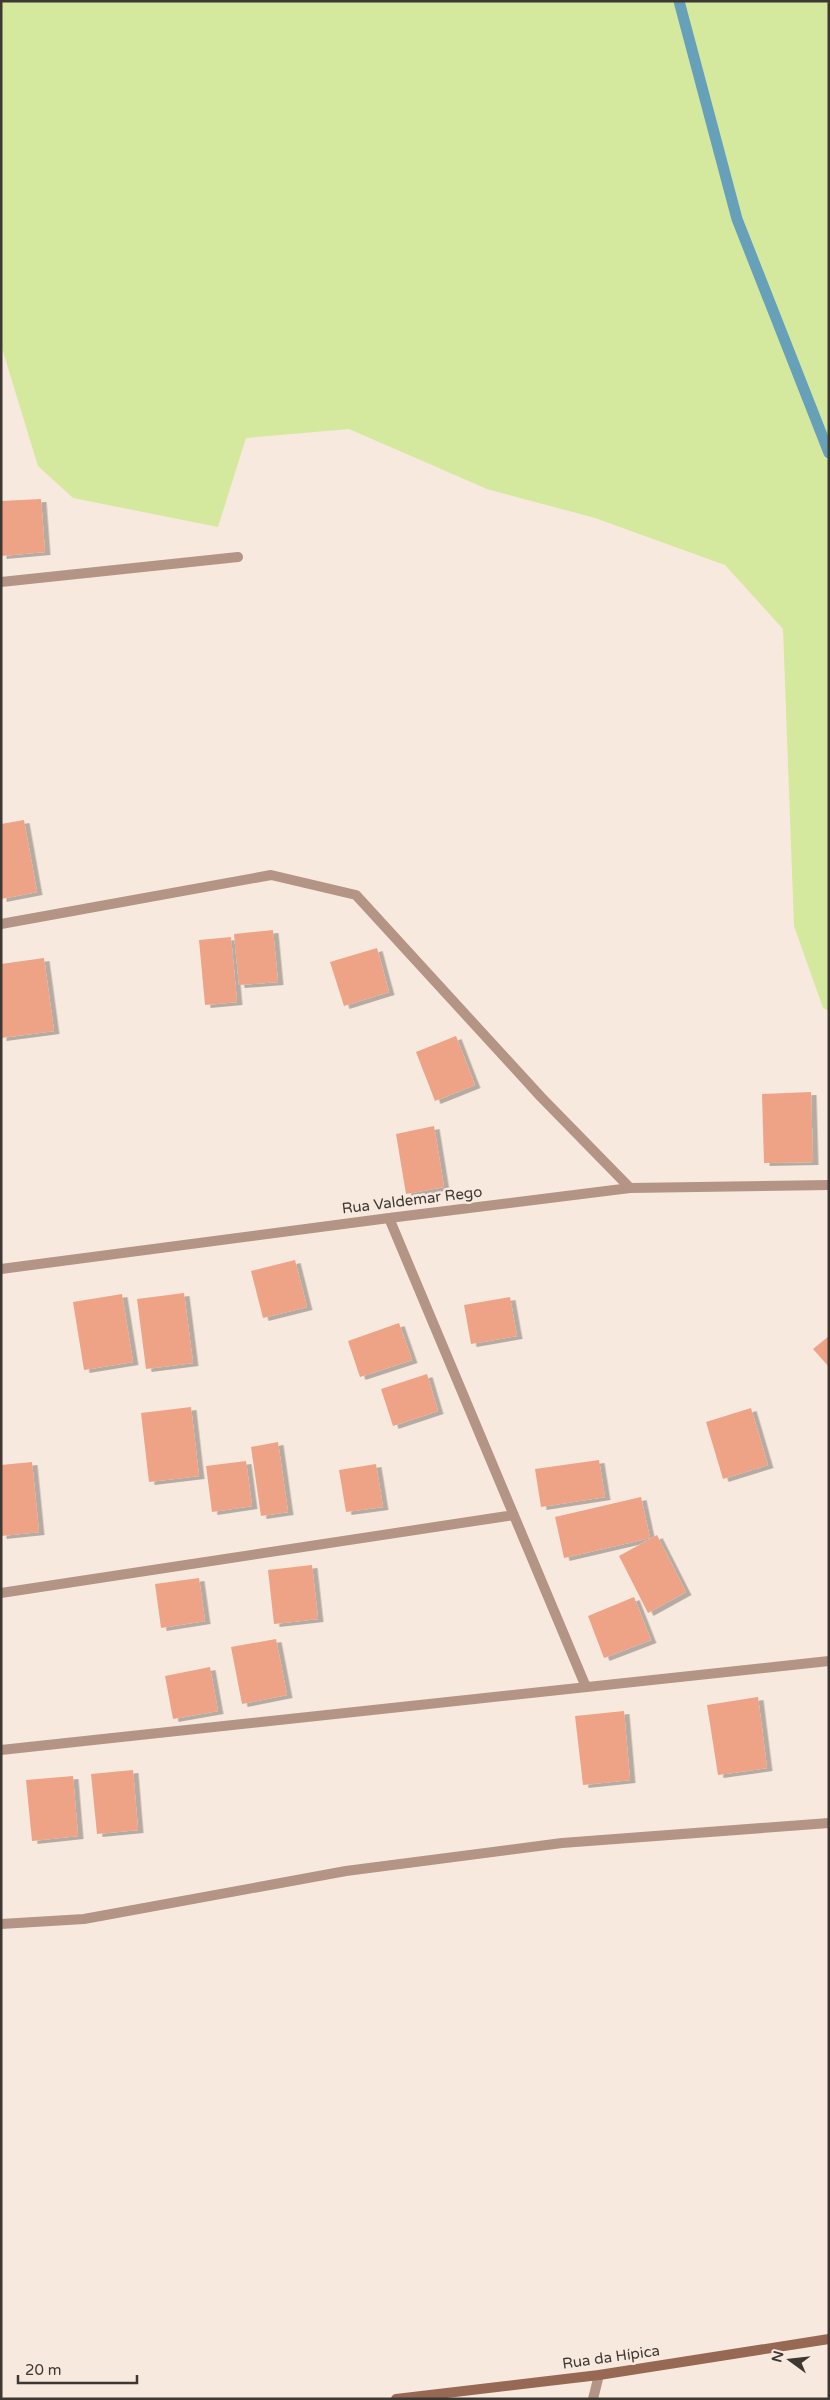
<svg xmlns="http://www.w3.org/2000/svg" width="830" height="2400" font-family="'Varela Round',sans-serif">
<defs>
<filter id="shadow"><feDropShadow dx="5.5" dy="3" stdDeviation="0" flood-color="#0004"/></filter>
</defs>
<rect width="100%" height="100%" fill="#f8e9de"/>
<path fill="#d4e89e" d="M1,1H829V1011L823,1008L794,926L783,629L725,565L595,518L487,489L349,429L246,438L218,527L73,498L38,466L1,345Z"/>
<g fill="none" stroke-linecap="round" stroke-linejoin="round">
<path stroke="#66a0b9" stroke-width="11" d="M679,1L737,219L829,453"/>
</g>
<path fill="#eea386" filter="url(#shadow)" d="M41,499L45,552L1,556V501Z
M24,820L37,892L1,899V824Z
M273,930L278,982L239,985L234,934Z
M231,937L237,1002L205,1005L199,940Z
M377,948L389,992L344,1006L330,962Z
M44,958L54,1031L1,1038V964Z
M456,1036L475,1085L435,1101L416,1052Z
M811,1092L813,1162L764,1163L762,1094Z
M434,1126L444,1187L406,1194L396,1134Z
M295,1260L307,1307L263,1318L251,1271Z
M184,1293L193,1363L146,1369L137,1299Z
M122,1294L133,1362L84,1370L73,1302Z
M510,1297L517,1336L471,1344L464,1305Z
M399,1323L412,1360L360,1377L348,1341Z
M829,1336V1367L813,1349Z
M427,1374L438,1411L393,1426L381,1389Z
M191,1407L199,1476L149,1482L141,1413Z
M751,1408L768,1465L723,1479L706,1422Z
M278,1442L288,1512L261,1516L251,1447Z
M599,1460L605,1497L541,1507L535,1469Z
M246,1461L252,1506L212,1512L206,1466Z
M32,1462L39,1532L1,1536V1465Z
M376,1464L383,1507L346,1512L339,1470Z
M641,1497L650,1538L564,1558L555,1517Z
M657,1535L686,1592L648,1613L619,1556Z
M312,1565L318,1619L274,1624L268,1570Z
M199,1578L205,1621L161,1628L155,1584Z
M634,1597L651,1640L604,1658L588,1616Z
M276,1639L287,1695L242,1704L231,1647Z
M210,1667L218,1711L173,1719L165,1676Z
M758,1697L767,1768L718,1775L707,1705Z
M624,1711L630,1780L583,1785L575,1716Z
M133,1770L138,1830L97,1834L91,1774Z
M73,1776L78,1836L32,1841L26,1780Z"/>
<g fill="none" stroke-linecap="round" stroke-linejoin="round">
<path stroke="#b49485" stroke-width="10" d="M1,582L238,557
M1,924L271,875L356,895L541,1097L630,1188
M389,1218L586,1687
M1,1269L389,1218L630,1188L829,1185
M1,1593L514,1515
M1,1750L829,1661
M1,1924L84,1919L346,1871L562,1843L829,1823
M593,2399L599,2375"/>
<path stroke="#976954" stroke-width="10" d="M396,2399L599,2375L829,2339"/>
</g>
<g text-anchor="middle" stroke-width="5" stroke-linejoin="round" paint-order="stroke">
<g font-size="15" fill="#3d3833" stroke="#f8e9de">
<text transform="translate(412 1200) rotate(-7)" y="5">Rua Valdemar Rego</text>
<text transform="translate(611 2357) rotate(-8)" y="5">Rua da Hípica</text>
</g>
</g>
<rect width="830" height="2400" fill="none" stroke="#3d3833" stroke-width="5"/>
<g transform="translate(790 2360) rotate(285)" stroke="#f8e9de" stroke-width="4" paint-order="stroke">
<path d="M0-4L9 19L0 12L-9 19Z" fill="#3d3833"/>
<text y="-8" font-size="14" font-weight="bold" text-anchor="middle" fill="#3d3833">N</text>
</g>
<path d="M18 2375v8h119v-8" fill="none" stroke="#3d3833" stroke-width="2.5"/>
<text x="25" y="2375" font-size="15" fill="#3d3833" stroke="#f8e9de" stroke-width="4" paint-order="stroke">20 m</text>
</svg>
